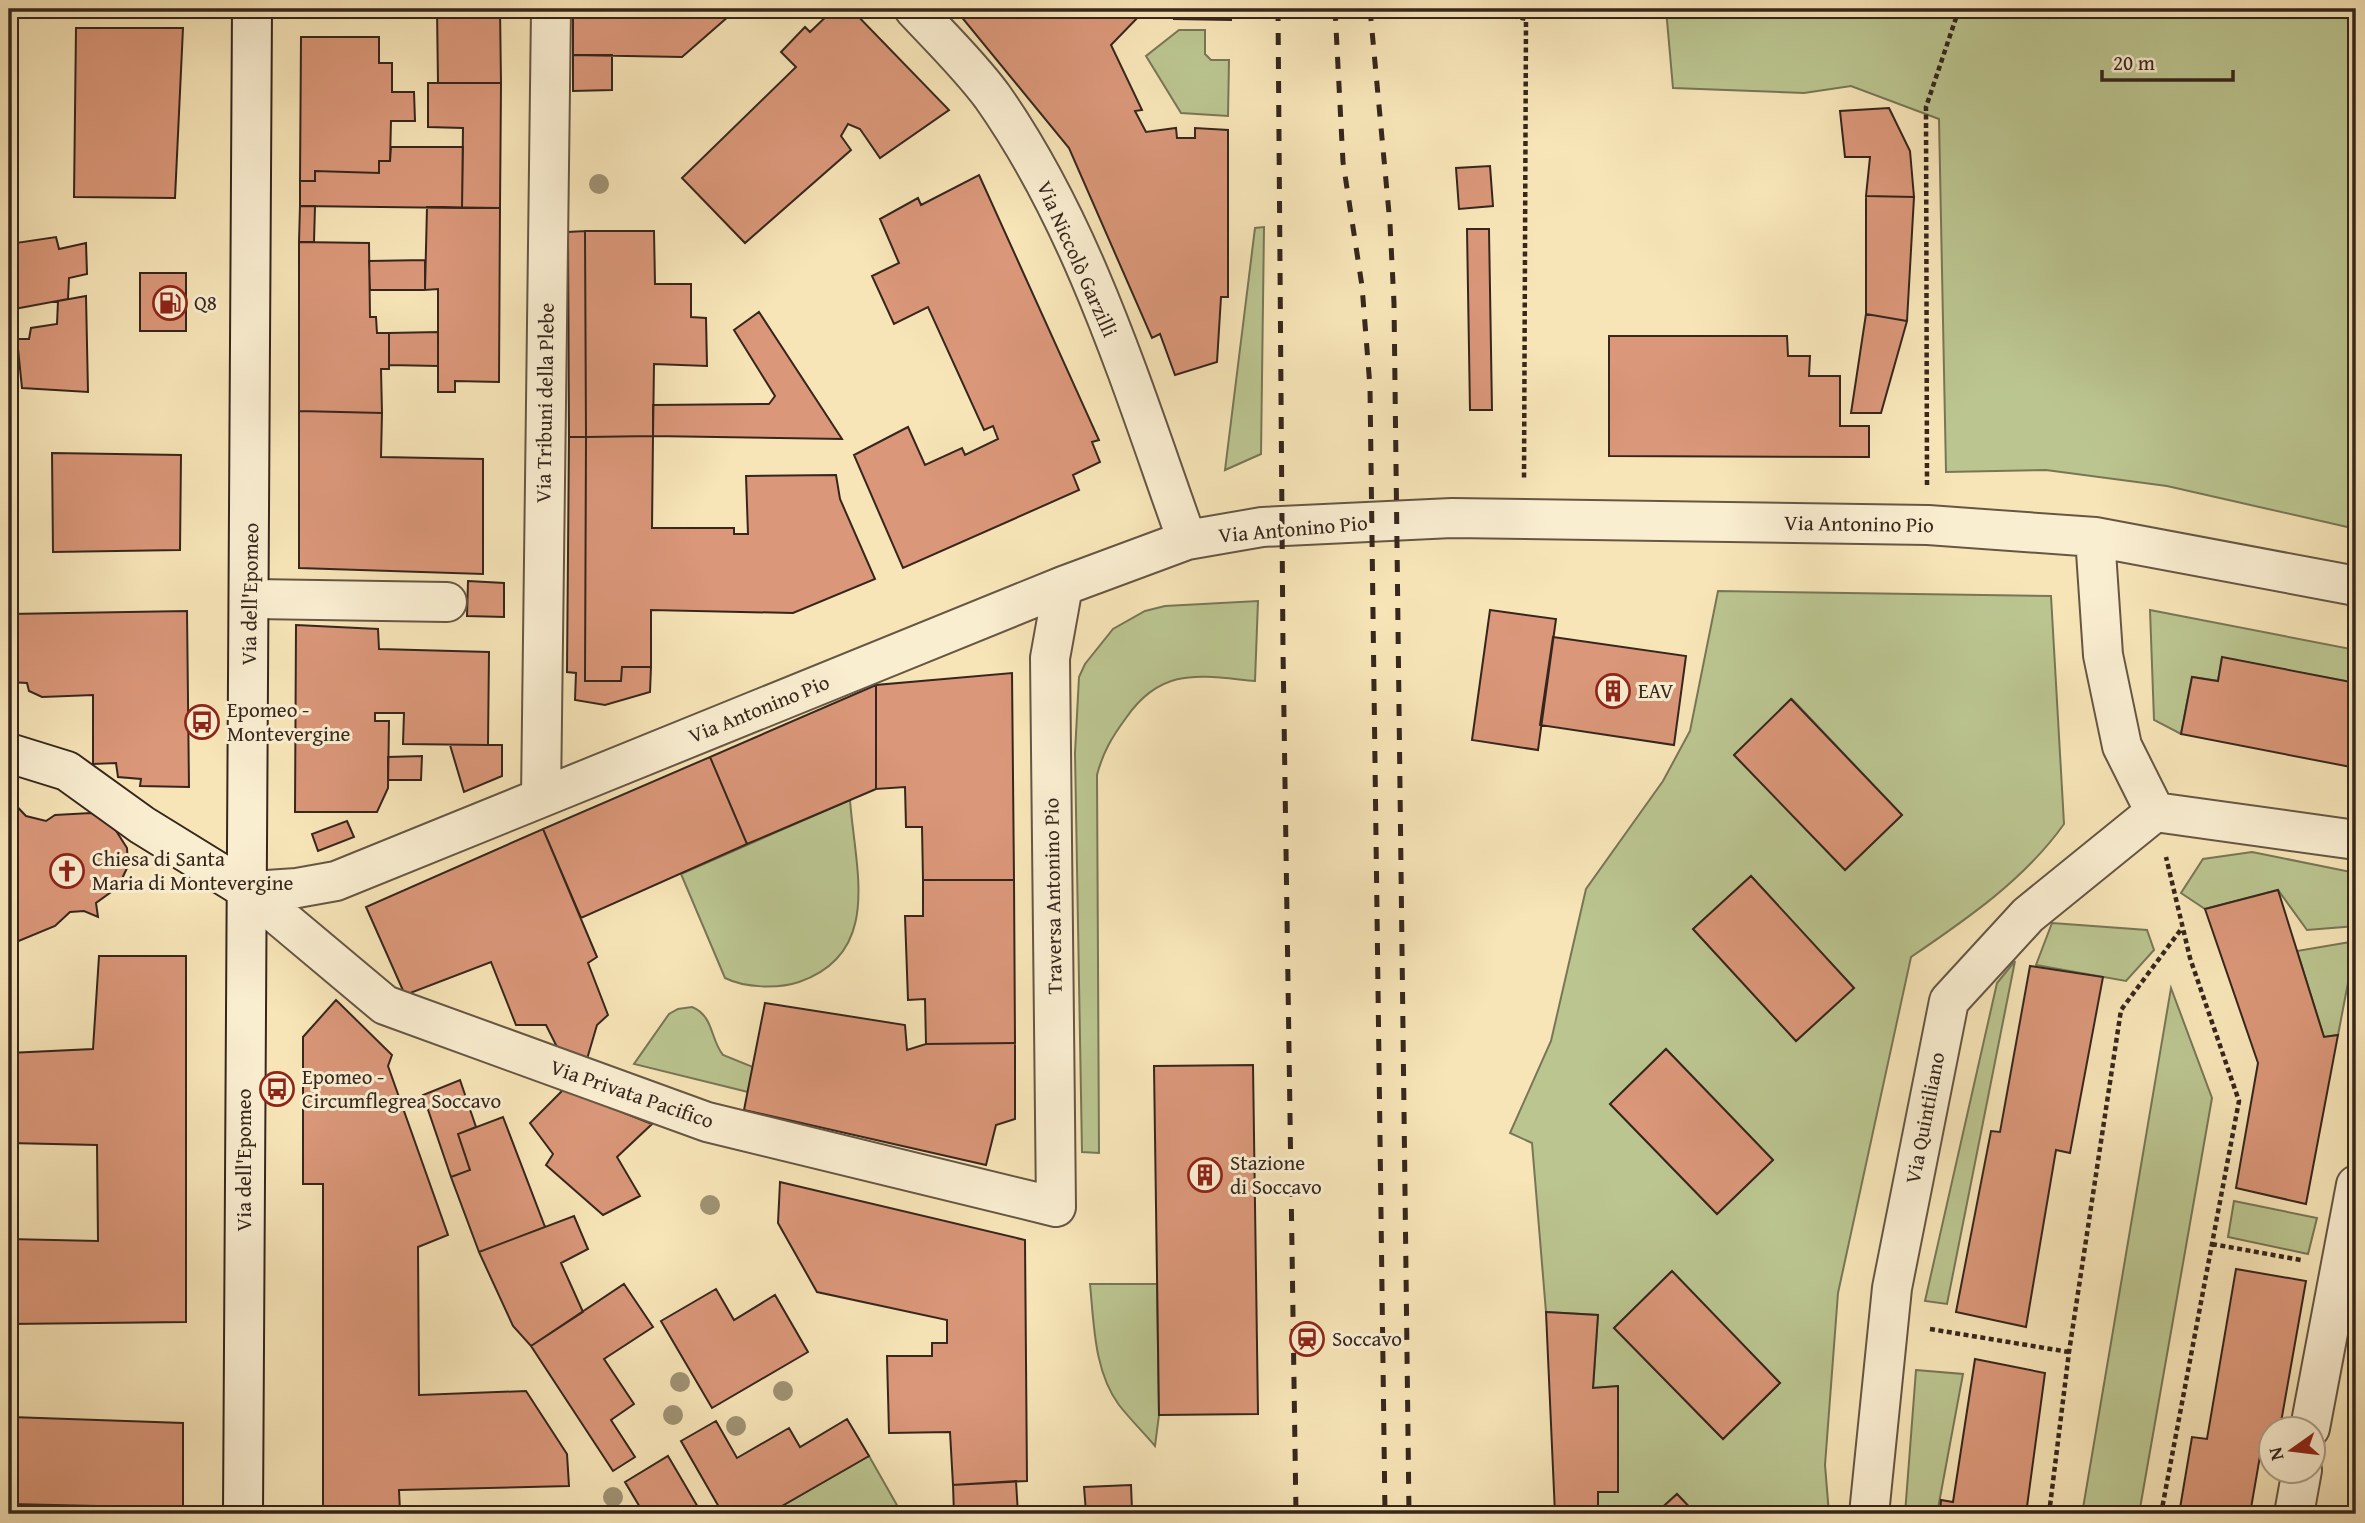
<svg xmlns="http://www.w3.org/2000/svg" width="2365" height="1523" font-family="'Gentium Book Plus',serif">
<rect width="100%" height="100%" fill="#f7e5b8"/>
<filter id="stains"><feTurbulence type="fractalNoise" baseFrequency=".00286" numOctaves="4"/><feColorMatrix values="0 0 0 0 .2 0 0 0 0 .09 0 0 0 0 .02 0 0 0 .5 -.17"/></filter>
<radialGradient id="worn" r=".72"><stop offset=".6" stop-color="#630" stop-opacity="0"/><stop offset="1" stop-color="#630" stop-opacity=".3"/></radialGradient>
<path fill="#bbc590" stroke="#787656" stroke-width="2" fill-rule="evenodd" d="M1666,9H2356V529L2167,486L2046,470L1946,472L1939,119L1851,86L1804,93L1673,88Z
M1179,30H1205V54L1211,60H1229L1228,116L1181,113L1146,56Z
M1264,227L1261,454L1225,470L1255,228Z
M1718,591L2051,596L2064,824C2025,879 1967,919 1911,957L1838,1293L1825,1465L1829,1514H1696L1677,1494L1655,1514H1598V1492H1617V1386L1593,1388L1598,1315L1546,1312L1532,1143L1510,1133L1551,1041L1586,889L1663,781L1690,731ZM1792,699L1902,815L1845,870L1734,755ZM1751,876L1854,988L1796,1041L1693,929ZM1666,1049L1773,1160L1717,1214L1610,1104ZM1671,1272L1780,1383L1723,1439L1614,1328Z
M1258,601L1255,681C1200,676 1162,666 1126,718C1112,737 1103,752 1097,775L1099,1153L1082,1152L1075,753L1079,677L1085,664L1113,629L1145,611L1165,606Z
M2150,610L2356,650V683L2222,658L2218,681L2192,677L2181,734L2154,720Z
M850,800C855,869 883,953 799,982C778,989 745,988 725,978L681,874Z
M2252,852L2356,873V926L2307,930L2278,890L2205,909L2181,893L2203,859Z
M2052,923L2147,930L2154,950L2126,981L2036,965Z
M2356,941L2338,1035L2324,1037L2297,951Z
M2015,961L1947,1304L1925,1301L1997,983Z
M2171,988L2212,1098L2139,1514H2082Z
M692,1007C714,1016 710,1039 723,1055L753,1067L748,1092L634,1064L669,1014L678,1009Z
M2234,1201L2317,1218L2308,1254L2228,1237Z
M1090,1284H1157L1159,1415L1155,1446C1143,1432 1130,1419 1119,1405C1094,1371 1094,1324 1090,1284Z
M1916,1370L1963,1374L1937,1514H1905Z
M869,1456L902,1514H768Z"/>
<path fill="#da9779" stroke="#36261d" stroke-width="2" d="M437,9H500L501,83H438Z
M573,9H737L682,57L573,55Z
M834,9H851L949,110L880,158L860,129L848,124L841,136L851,150L745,243L682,178L796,67L781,52L805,27L810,32Z
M955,9H1146L1111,45L1142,110L1135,111L1146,132L1176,128L1177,138H1195V128L1228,130V297H1221L1217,362L1175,375L1160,334L1152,338L1069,148Z
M1175,9H1231V20L1174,19Z
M76,28H183L175,198L74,197Z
M301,37H379V63H392V92H414L415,121H391L390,161H379V173L315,171V181H300Z
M573,55H612V90L573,91Z
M428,83H501L500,208H462L463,128L428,127Z
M1889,108L1910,151L1914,197L1866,196L1870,157H1845L1840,111Z
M391,147H463L462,208L300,206V181H315V171L379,173V161H390Z
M1490,166L1493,206L1459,209L1456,168Z
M979,175L1099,440L1092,442L1100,462L1073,475L1079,490L903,568L854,455L908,427L925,465L962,448L965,455L998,439L993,426L984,430L928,307L894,324L872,276L899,263L880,219L918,198L921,205Z
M1866,196L1914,197L1907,321L1866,314Z
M300,206H315L314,242H299Z
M427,207L500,208L499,382L455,381V392H438V289L425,290Z
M1467,229H1489L1492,410H1470Z
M585,231H654L655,284H691V317L706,318L707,366L654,364L653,436L586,437Z
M585,231L586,437H569L568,232Z
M56,237L59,249L86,243L87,274L69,278L68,299L9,310V244Z
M299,242L369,243L370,317H376L377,333H389V369H381L382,413L299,411Z
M425,260V290H370L369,261Z
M140,273H186V331H140Z
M86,296L88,392L22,388L17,339H29L31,328L57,324L58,301Z
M759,312L842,439L653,436V405L769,404L775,396L734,330Z
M1866,314L1907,321L1881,413H1851Z
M438,332V366L389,365V333Z
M1609,336H1787L1788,356H1810L1809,376H1840V426H1869V457L1609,456Z
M299,411L382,413L381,457L483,459V574L299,568Z
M653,436L652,528H734V534H748L746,476L836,475L840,499L875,579L793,613L651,610V667H622L621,681H585L586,437Z
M569,437H586L585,681H621L622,667H651L650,692L605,705L575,700L576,673L567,672Z
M52,453L181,455L180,550L53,552Z
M468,581L504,583V617L467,616Z
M1490,610L1556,619L1538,750L1472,740Z
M187,611L189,787L140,786L141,779L118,777L116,763L93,764V695L42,697L29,691L27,683L9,682V614Z
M296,625L378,629L379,649L489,652L488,745L403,744L404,713H375V721H389L388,788L377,812H295Z
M1553,637L1686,656L1674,745L1540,725Z
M2222,657L2356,683V768L2181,734L2192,677L2218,681Z
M1012,673L1014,880H923L922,827H906L905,787L876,789V685Z
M876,685V789L747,844L710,757Z
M1791,699L1902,815L1845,870L1734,755Z
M450,745H502V776L464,792Z
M422,756L421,780H388V757Z
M710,757L747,844L581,918L543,829Z
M9,798L26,816L46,821L55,815L91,813L113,826L127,848L128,866L118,887L96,903L98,917L84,911L70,912L55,926L9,945Z
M347,821L354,837L318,851L312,834Z
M543,829L597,957L588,963L608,1015L597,1025L587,1059L558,1049L546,1025H516L491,962L405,995L366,907Z
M1751,876L1854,988L1796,1041L1693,929Z
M923,880H1014L1015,1043L926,1044L925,999L908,1000L905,916H923Z
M2278,890L2324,1037L2338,1035L2306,1204L2236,1188L2258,1063L2205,909Z
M99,956H186V1322L9,1324V1239L98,1241L97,1145L9,1143V1053L93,1049Z
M2030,966L2103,977L2070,1153L2056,1150L2026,1327L1956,1312L1991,1131L2000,1132Z
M336,1000L392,1055L388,1066L448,1235L418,1247L419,1395L526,1391L567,1454L569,1486L399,1490L400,1511L323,1512V1184H303V1037Z
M765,1003L905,1025L907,1050L926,1044L1015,1043V1119L996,1125L986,1165L744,1110Z
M1666,1049L1773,1160L1717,1214L1610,1104Z
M1253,1065L1258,1414L1159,1415L1154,1066Z
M460,1080L476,1127L458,1134L470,1170L451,1177L423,1095Z
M564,1089L652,1124L617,1157L640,1196L603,1215L546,1165L553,1154L530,1123Z
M503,1117L545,1227L479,1252L451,1177L470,1170L458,1134Z
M780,1182L1025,1240L1027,1481L953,1485L950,1432L889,1433L887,1356H932V1343H947V1320L817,1292L778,1223Z
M574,1216L588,1249L561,1263L583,1312L531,1346L513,1326L479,1252Z
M2236,1269L2306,1281L2280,1428H2270V1457L2260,1456L2250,1514H2179L2192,1437L2207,1439Z
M1672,1271L1780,1383L1723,1439L1614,1328Z
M624,1284L653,1327L604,1359L634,1404L611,1420L635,1457L613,1471L531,1346Z
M716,1289L734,1320L775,1295L808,1352L712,1408L661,1321Z
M1546,1312L1598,1315L1593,1388L1618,1386V1492H1598V1514H1555Z
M1975,1359L2045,1373L2026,1514H1940L1941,1500L1953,1502Z
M11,1417L183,1423V1514H97V1506L11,1504Z
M847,1419L869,1456L768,1514H723L681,1441L716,1421L737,1458L789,1428L800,1447Z
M668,1456L702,1514H644L625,1482Z
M1016,1481L1018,1514H954L953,1485Z
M1131,1485L1132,1510L1086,1512L1084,1487Z
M1677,1494L1696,1514H1655Z
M1132,1510V1514H1048L1086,1512Z"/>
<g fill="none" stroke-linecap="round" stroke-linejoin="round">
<g stroke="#665644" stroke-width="42">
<path id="street" d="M914,9C940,37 969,65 992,96C1085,228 1133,390 1187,540
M2095,537L2103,655L2122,746L2155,812L2356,840
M251,599L447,602
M541,797L551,9
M249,891L297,888L336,881L1063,586L1187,540L1262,527L1452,518L1928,525L2095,537L2356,586
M249,891L385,1005L707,1122L1056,1207L1050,658L1063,586
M2310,1428L2356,1185
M1869,1514L1892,1288L1949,1001L2028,915L2155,812
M2294,1514L2302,1470"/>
</g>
<g stroke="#36261d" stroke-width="42">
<path id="secondary" d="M9,753L67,771L142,825L249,891
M243,1514L252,9"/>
</g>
<path stroke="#36261d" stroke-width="4.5" stroke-dasharray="5 3.5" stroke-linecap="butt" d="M1479,9L1526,19L1524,480
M1927,485L1926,107L1959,9
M2212,1244L2301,1260
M1930,1329L2069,1352
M2049,1514L2069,1352L2121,1010L2182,928
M2161,1514L2239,1101L2190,958L2166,857"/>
<use href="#street" stroke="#faeed1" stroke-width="38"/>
<use href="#secondary" stroke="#faeed1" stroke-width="38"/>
<path stroke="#36261d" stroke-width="5" stroke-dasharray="12 12" stroke-linecap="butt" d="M1278,9L1283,650L1296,1514
M1335,9L1343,162L1362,286L1370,387L1385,1514
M1370,9L1390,224L1394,303L1409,1514"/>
</g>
<g fill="#9f9273">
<circle cx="599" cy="184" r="10"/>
<circle cx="710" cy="1205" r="10"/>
<circle cx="680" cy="1382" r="10"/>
<circle cx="783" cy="1391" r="10"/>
<circle cx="673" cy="1415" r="10"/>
<circle cx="736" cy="1426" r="10"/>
<circle cx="613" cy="1497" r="10"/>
</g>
<defs>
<g id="fuel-ring" transform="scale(1.75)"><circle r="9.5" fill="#faeed1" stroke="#8f2418" stroke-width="1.5"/><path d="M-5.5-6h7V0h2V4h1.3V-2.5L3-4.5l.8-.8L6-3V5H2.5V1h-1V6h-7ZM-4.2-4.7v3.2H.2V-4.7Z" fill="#8f2418"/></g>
<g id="building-ring" transform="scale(1.75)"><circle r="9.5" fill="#faeed1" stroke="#8f2418" stroke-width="1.5"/><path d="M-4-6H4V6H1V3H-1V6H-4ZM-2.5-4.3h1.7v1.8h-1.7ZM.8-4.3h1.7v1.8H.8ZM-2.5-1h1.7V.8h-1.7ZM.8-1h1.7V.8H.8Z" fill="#8f2418"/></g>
<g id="bus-ring" transform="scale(1.75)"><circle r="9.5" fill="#faeed1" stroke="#8f2418" stroke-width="1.5"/><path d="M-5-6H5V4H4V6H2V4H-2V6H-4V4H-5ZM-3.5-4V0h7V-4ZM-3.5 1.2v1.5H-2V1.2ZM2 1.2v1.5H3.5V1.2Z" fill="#8f2418"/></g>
<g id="church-ring" transform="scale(1.75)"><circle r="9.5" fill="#faeed1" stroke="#8f2418" stroke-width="1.5"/><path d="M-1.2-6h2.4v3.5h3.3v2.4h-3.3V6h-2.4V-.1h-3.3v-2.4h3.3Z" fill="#8f2418"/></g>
<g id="station-ring" transform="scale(1.75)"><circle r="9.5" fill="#faeed1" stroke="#8f2418" stroke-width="1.5"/><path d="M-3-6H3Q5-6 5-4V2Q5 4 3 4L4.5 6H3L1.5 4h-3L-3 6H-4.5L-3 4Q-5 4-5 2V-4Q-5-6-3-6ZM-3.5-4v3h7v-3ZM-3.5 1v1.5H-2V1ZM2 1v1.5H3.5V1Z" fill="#8f2418"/></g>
</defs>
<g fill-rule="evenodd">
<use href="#fuel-ring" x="170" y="303"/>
<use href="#building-ring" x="1613" y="691"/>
<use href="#bus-ring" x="202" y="722"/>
<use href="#church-ring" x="67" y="871"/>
<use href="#bus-ring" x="277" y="1089"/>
<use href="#building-ring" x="1205" y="1175"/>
<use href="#station-ring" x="1307" y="1339"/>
</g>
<g text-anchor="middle" stroke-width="6" stroke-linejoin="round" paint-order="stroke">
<g font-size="21" fill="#36261d" stroke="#faeed1">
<text transform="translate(1077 259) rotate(66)" y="7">Via Niccolò Garzilli</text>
<text transform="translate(545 403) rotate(-89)" y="7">Via Tribuni della Plebe</text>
<text transform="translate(1859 524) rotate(1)" y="7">Via Antonino Pio</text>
<text transform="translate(1293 529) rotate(-5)" y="7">Via Antonino Pio</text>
<text transform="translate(250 594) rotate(-89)" y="7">Via dell'Epomeo</text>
<text transform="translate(759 709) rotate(-22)" y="7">Via Antonino Pio</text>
<text transform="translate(1053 896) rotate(-91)" y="7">Traversa Antonino Pio</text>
<text transform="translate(632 1094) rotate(19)" y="7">Via Privata Pacifico</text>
<text transform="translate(1925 1118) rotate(-79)" y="7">Via Quintiliano</text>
<text transform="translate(244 1160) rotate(-90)" y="7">Via dell'Epomeo</text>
</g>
<g font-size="21" fill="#36261d" stroke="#faeed1" text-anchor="start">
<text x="194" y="310">Q8</text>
<text x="1638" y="698">EAV</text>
<text x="227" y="717">Epomeo -<tspan x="227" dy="24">Montevergine</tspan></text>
<text x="92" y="866">Chiesa di Santa<tspan x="92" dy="24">Maria di Montevergine</tspan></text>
<text x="302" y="1084">Epomeo -<tspan x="302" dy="24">Circumflegrea Soccavo</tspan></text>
<text x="1230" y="1170">Stazione<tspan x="1230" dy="24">di Soccavo</tspan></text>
<text x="1332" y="1346">Soccavo</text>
</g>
</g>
<rect width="2365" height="1523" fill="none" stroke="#f7e5b8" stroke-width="35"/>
<rect x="10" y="10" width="2344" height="1502" fill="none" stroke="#36261d" stroke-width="3.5"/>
<rect x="18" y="18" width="2330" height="1488" fill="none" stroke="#36261d" stroke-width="2"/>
<g transform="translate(2292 1450) rotate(256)"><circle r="33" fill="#faeed1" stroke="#ac9e89" stroke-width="2"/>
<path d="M0-5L12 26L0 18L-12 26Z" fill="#8f2418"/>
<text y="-10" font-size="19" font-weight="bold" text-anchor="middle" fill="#36261d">N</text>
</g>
<path d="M2102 70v10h131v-10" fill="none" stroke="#36261d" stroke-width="3.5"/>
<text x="2113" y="70" font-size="21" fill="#36261d" stroke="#faeed1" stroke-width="5" paint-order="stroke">20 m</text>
<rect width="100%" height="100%" filter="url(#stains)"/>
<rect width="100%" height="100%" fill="url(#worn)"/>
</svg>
